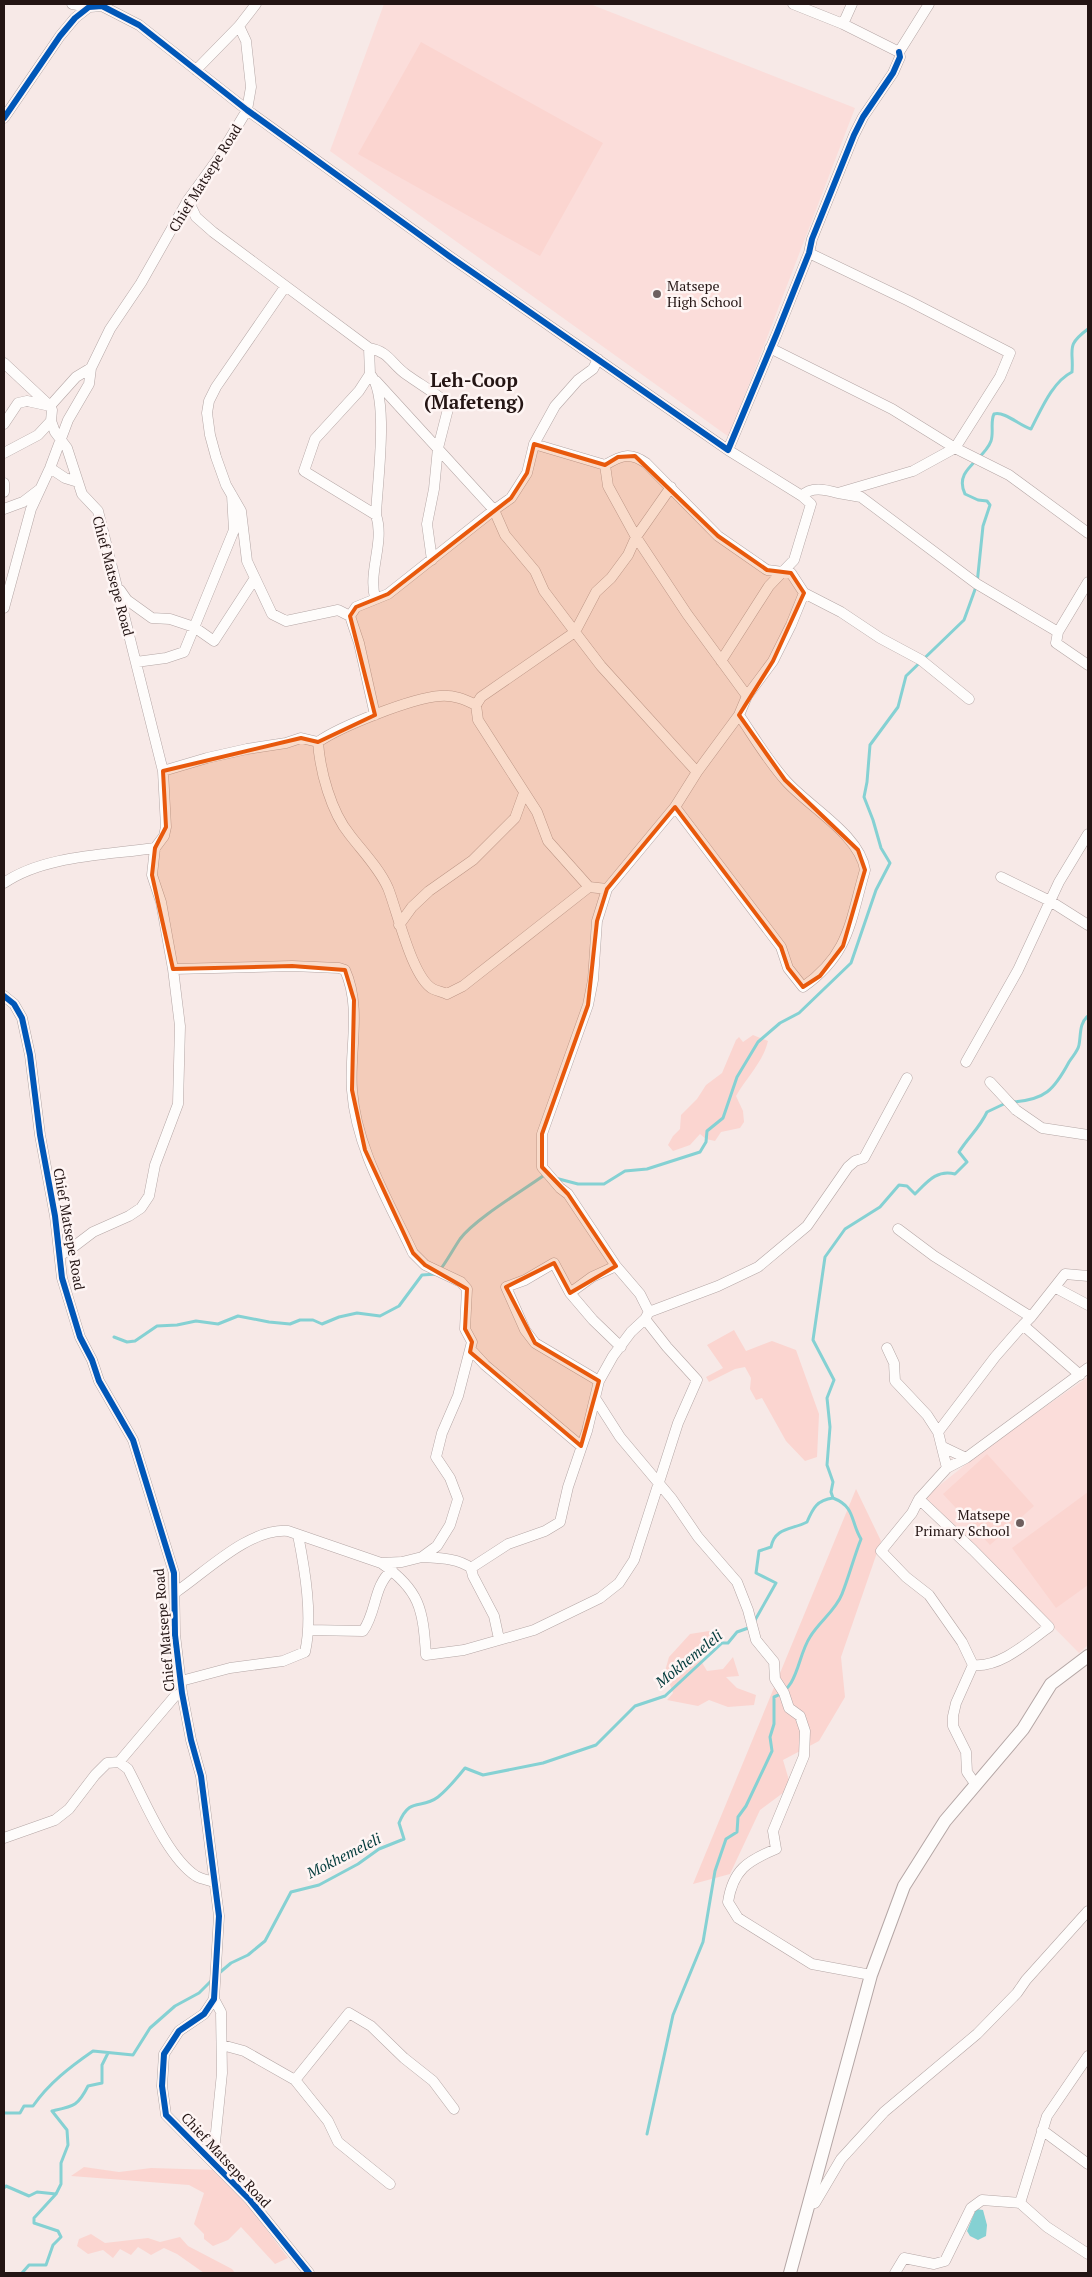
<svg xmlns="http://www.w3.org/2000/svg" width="1092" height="2277" font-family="'PT Serif',serif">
<rect width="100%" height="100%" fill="#f7e9e7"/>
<path fill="#fbddda" d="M384,4H590L855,108L729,437L330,151Z
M1088,1377V1645L1079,1653L925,1497L990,1445Z"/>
<path fill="#fbd5d0" d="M421,42L603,143L540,256L358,154Z
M753,1035L768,1041C763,1062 747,1077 736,1096L743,1111L744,1122L740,1128L721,1132L715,1141L706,1139L700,1134L690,1145L673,1151L668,1145L673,1136L680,1129L681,1115L697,1099L706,1085L722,1073L736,1040L739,1037L743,1042Z
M734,1330L746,1351L772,1341L796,1350L819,1414L817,1457L805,1461L786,1441L762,1398L756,1400L750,1389L751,1378L745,1367L735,1369L709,1382L706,1377L723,1368L707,1345Z
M987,1454L1034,1506L990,1545L943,1494Z
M856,1489L881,1541L841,1657L845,1697L819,1741L783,1760L791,1787L760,1810L730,1874L693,1884Z
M1088,1492V1585L1056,1608L1012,1548Z
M709,1631L720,1634L700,1659L707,1671L723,1669L733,1657L739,1676L726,1677L737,1688L756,1695L754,1705L728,1707L709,1700L698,1706L667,1700L673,1693L665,1671L669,1657L690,1634Z
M84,2167L119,2172L151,2168L218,2170L251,2209L288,2258L275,2264L241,2227L228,2240L213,2246L204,2239V2234L194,2224L204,2193L189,2185L71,2176Z
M91,2234L105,2243L148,2238L160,2242L180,2237L188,2246L232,2269L235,2273H204L177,2254L164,2248L151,2255L138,2247L131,2255L120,2249L113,2258L103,2250L88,2254L77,2246L79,2239Z"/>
<path fill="#85d1d3" d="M976,2209L983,2210L987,2225L986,2236L978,2240L970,2236L967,2231Z"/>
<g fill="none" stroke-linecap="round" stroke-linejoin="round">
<path stroke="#85d1d3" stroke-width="3" d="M1012,1102C1045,1100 1054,1090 1069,1062C1072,1057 1078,1051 1079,1045C1081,1035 1079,1023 1088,1016
M555,1178L578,1184H604L625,1171L647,1169L700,1152L706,1142L707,1131L723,1118L737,1077L758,1042L780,1023L799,1013L851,963L876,890L890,863L881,848L873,820L864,797L867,782L870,745L898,707L906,676L964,620L977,584L983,526L990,505L987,501L978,500L965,494C953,469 984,461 991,441C994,432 990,422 994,414C1005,411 1020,426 1031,429C1041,410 1052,382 1072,372C1074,349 1065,346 1088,329
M114,1337L127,1342L135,1341L157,1326L177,1325L196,1321L218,1324L238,1316L269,1322L290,1324L300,1320H313L322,1324L339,1317L357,1313L380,1316L399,1306L422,1275L437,1274C446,1263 452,1251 460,1239C475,1219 522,1191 543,1176H547
M754,1622L776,1583L756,1573L759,1551L771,1547C775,1527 792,1530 807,1522C813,1508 817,1500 833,1498L831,1492L833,1482L827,1465L830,1427L827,1398L834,1380L813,1340L825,1257L845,1229L880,1207L899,1185L907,1186L915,1194C927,1182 937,1169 955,1174L967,1162L959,1152C969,1136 979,1129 987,1112L1006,1103
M218,1974L231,1963L248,1955L265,1941L291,1892L319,1885L358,1864L379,1849L404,1839L399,1823C410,1796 421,1810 438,1797C448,1789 457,1778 465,1768L483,1775L543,1763L596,1745L635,1706L665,1696L722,1643H728L737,1632L751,1627
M4,2113H20L24,2106H33C49,2083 70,2067 93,2051L133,2055L150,2028L175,2006L199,1993L213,1979
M647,2134L673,2015L703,1942L715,1871L726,1839L737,1832L738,1817L746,1806L772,1751L770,1737L774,1724V1697C799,1688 797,1657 810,1637C819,1622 836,1610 842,1594C849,1576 854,1557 861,1539C850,1521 856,1507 833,1498
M4,2188L6,2186L29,2196L37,2192L56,2194
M22,2273L29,2265H46L53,2245L61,2237L58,2231L34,2223V2218L56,2194L61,2184V2163L68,2145L67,2130L52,2111C74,2106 78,2106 88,2086L102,2083V2065L108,2053"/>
<g stroke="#b4a6a5" stroke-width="11">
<path id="minor" d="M72,4L89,7
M793,4L843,24L899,52L929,4
M843,24L852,4
M196,70L239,26L256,4
M4,118L60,36L75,18L89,7L102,6L139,25L247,110L449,256L728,450L777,333L809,253L812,239L854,135L863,117L893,73L900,57L899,52
M188,200L196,217L213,232L369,348C390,352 391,364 407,375C421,385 436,393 449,405L438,448L434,489L427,524L432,560
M285,287L216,387L209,401L207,413L210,435L216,457L226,485L241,511L247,561L255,578L272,614L286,621L338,610L350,616L359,643L375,715
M369,348L370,374L359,391L315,439L304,471L376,515C377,483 390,396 370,374
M770,348L892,409L955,448L1000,377L1010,353L909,301L809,253
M4,363L50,406L76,377L91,368
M376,381L494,510L505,535L535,571L544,591L575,632L601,666L697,772
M4,424L18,403L27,401L50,406L52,410L51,421L55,432L67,448L82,494L98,511L163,771L166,827L164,836L155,848C108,855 44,855 4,883
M534,444L605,465C622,455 630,452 646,463L718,536L767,570L791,573L804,593L841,612L880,638L921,660L969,699
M728,450L802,496C811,486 826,490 838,493
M4,453L38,435L51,421
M605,465L608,486L636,537L687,614L747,696
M50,468L65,478L78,482
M4,483V492
M671,487L636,537L628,555L611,578L596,592L575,632L481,697L476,705L478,720L537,812L548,841L589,887L607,889L675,807L697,772L739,715L747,696L773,661L791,625L804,593
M4,509L23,502L40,489
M1088,533L1009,475L955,448L913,471L838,493L861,497L977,584L1058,632L1056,643L1088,665
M120,590L127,600L152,618L170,619L194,627L214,641L255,578
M375,598C368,570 385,542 376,515
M4,608L31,509L50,468L68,420L89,384L91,368L110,329L141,283L188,200L217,160L247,110L251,87L246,41L239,26
M350,616L356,607L388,594L494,510L511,498L527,473L534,444L555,406L578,380L593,369L598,359
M1058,632L1088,582
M721,661L769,586L794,560L811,504L802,496
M136,662L166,658L184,652L234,530L232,495
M318,742C320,771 331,812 350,835C363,852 379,868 388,888C397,910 412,978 433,989C437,991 443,992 447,994L463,986L589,887
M163,771L207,758L247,749L286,743L301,738L318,742C341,726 412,698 440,696C454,695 464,699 476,705
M675,807L781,947L788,968L803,987C850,954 850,921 865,870C860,835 809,807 786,781C768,761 754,737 739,715
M155,848L152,875L161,902L173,969L292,966L339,968L345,970C362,1008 349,1051 352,1090C356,1148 389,1202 413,1253L425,1265L461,1282L467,1289L465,1329L472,1342L458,1396L442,1433L436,1457L450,1478L458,1499L450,1525L437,1546L422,1557L402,1562L381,1563L288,1531C249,1528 207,1571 176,1592
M1001,877L1050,901L1088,925
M607,889L597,921L593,980L588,1005L542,1134V1167L560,1188L568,1194L616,1266L640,1294L649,1312
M399,925L412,907L429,891L473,860L515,818L524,793
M4,996L14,1004L22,1018L30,1055L40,1135L55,1216L62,1278L80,1337L92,1360L99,1381L133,1440L174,1573L175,1635L182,1693L191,1740L201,1776L219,1916L214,1999L204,2014L179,2031L164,2054L162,2086L166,2115L250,2200L309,2273
M966,1062L1018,970L1059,882L1088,834
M990,1082L1016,1110L1042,1128L1088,1135
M898,1229L934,1256L1031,1317L1023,1325L1080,1375
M60,1255L68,1251L93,1232L129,1216L141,1208L149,1196L155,1165L178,1104L180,1026L173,969
M1056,1288L1088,1305
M570,1293L592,1277L616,1266
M1031,1317L1065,1274L1088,1276
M887,1348L894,1363L895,1381L927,1415L938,1432L947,1468
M470,1352H473L485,1365L581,1446
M599,1381L535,1343L525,1330L506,1287L525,1280L554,1263L570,1293L593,1320L621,1347
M595,1398L620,1437L672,1499L698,1537L737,1582L748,1610L756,1640L774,1662L775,1679L784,1693L789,1708L800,1716L805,1731L804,1756L773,1831L776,1849C747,1861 733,1870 728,1902L738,1918L812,1964L871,1975
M938,1432L995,1357L1023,1325
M943,1447L966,1458
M919,1499L973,1550L1049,1627C1028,1642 1000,1668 973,1665
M422,1557C438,1558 458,1558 471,1568L473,1576L494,1616L499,1639
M381,1563C420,1590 423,1609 426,1655L464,1650L534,1630L600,1598L619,1583L634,1560L678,1423L697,1380L667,1347L645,1319
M471,1568L508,1544L545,1531L560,1522L568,1487L587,1431L599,1381L613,1356L631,1332L645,1319L649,1312L718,1286L758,1267L807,1226L848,1167L855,1161L864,1158L907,1078
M308,1630L363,1631C377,1612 373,1586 392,1570
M181,1681L230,1668L283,1661L305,1652C313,1617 305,1570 298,1535
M119,1762L128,1769C144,1799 167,1857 196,1876C201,1879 208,1880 214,1882
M976,1785L967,1772L966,1752L953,1726V1716L956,1703L973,1665L962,1642L929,1595L906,1577L881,1551L912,1513L919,1499L947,1468L966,1458L1088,1368
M4,1838L55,1820L69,1809L95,1775L107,1763L119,1762L175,1696L182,1693
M222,2045L244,2051L295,2080L328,2121L338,2142L390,2184
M1088,2056L1047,2116L1020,2203L1047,2227L1088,2254
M295,2080L349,2013L371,2026L404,2058L433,2081L454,2109
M1042,2130L1088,2164
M213,2162L222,2073L221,2012L214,1999
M809,2204L815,2203L841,2159L884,2112L977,2034L1017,1993L1026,1980L1088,1911
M895,2273L904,2258L934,2264L945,2261L971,2208L982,2200L1020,2203"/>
</g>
<g stroke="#b4a6a5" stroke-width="14">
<path id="tertiary" d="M790,2273L871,1975L904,1886L945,1821L1023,1729L1051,1684L1088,1656"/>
</g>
<use href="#minor" stroke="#fefcfb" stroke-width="10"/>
<use href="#tertiary" stroke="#fefcfb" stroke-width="12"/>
<g stroke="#fef5f4" stroke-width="9">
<path id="cycleway" d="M4,118L60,36L75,18L89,7L102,6L139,25L247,110L449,256L728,450L777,333L809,253L812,239L854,135L863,117L893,73L900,57L899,52
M4,996L14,1004L22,1018L30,1055L40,1135L55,1216L62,1278L80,1337L92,1360L99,1381L133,1440L174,1573L175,1635L182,1693L191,1740L201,1776L219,1916L214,1999L204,2014L179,2031L164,2054L162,2086L166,2115L250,2200L309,2273"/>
</g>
<use href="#cycleway" stroke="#0057b8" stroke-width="6"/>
</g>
<path fill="#e8590c" fill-opacity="0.2" stroke="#e8590c" stroke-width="4" stroke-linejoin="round" d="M534,444L605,465L618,457L635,456L718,536L767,570L791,573L804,593L773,661L739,715L785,780L858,850L865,870L843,946L820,976L803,987L788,968L781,947L675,807L607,889L597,921L588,1005L542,1134V1167L568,1194L616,1266L570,1293L554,1263L506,1287L535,1343L599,1381L581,1446L470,1352L472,1342L465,1329L467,1289L425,1265L413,1253L365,1150L352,1090L354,1000L345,970L292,966L173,969L152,875L155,848L166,827L163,771L301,738L318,742L375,715L350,616L356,607L388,594L511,498L527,473Z"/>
<g fill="#6e5f5e" stroke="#fef5f4" stroke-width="2">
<circle cx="657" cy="294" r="5"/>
<circle cx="1020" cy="1523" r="5"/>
</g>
<g text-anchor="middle" stroke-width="5" stroke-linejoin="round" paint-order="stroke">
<g font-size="14" fill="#241514" stroke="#fef5f4">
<text transform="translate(205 178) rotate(-58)" y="5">Chief Matsepe Road</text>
<text transform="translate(113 576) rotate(75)" y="5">Chief Matsepe Road</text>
<text transform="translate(69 1229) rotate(80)" y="5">Chief Matsepe Road</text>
<text transform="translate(164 1630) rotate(-95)" y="5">Chief Matsepe Road</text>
<text transform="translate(226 2160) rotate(47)" y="5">Chief Matsepe Road</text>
</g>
<g font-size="14" fill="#241514" stroke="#fef5f4" text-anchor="start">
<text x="667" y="291">Matsepe<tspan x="667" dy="16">High School</tspan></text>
<text x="1010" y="1520" text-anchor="end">Matsepe<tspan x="1010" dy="16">Primary School</tspan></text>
</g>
<g font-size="15" font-style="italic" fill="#023b3c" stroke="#fef5f4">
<text transform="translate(689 1659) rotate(-39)" y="5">Mokhemeleli</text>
<text transform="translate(344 1856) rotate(-27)" y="5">Mokhemeleli</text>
</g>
<g font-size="19" font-weight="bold" fill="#241514" stroke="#fef5f4">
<text x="474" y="387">Leh-Coop<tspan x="474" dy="22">(Mafeteng)</tspan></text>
</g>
</g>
<rect width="1092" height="2277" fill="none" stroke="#241514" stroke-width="10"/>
</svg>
